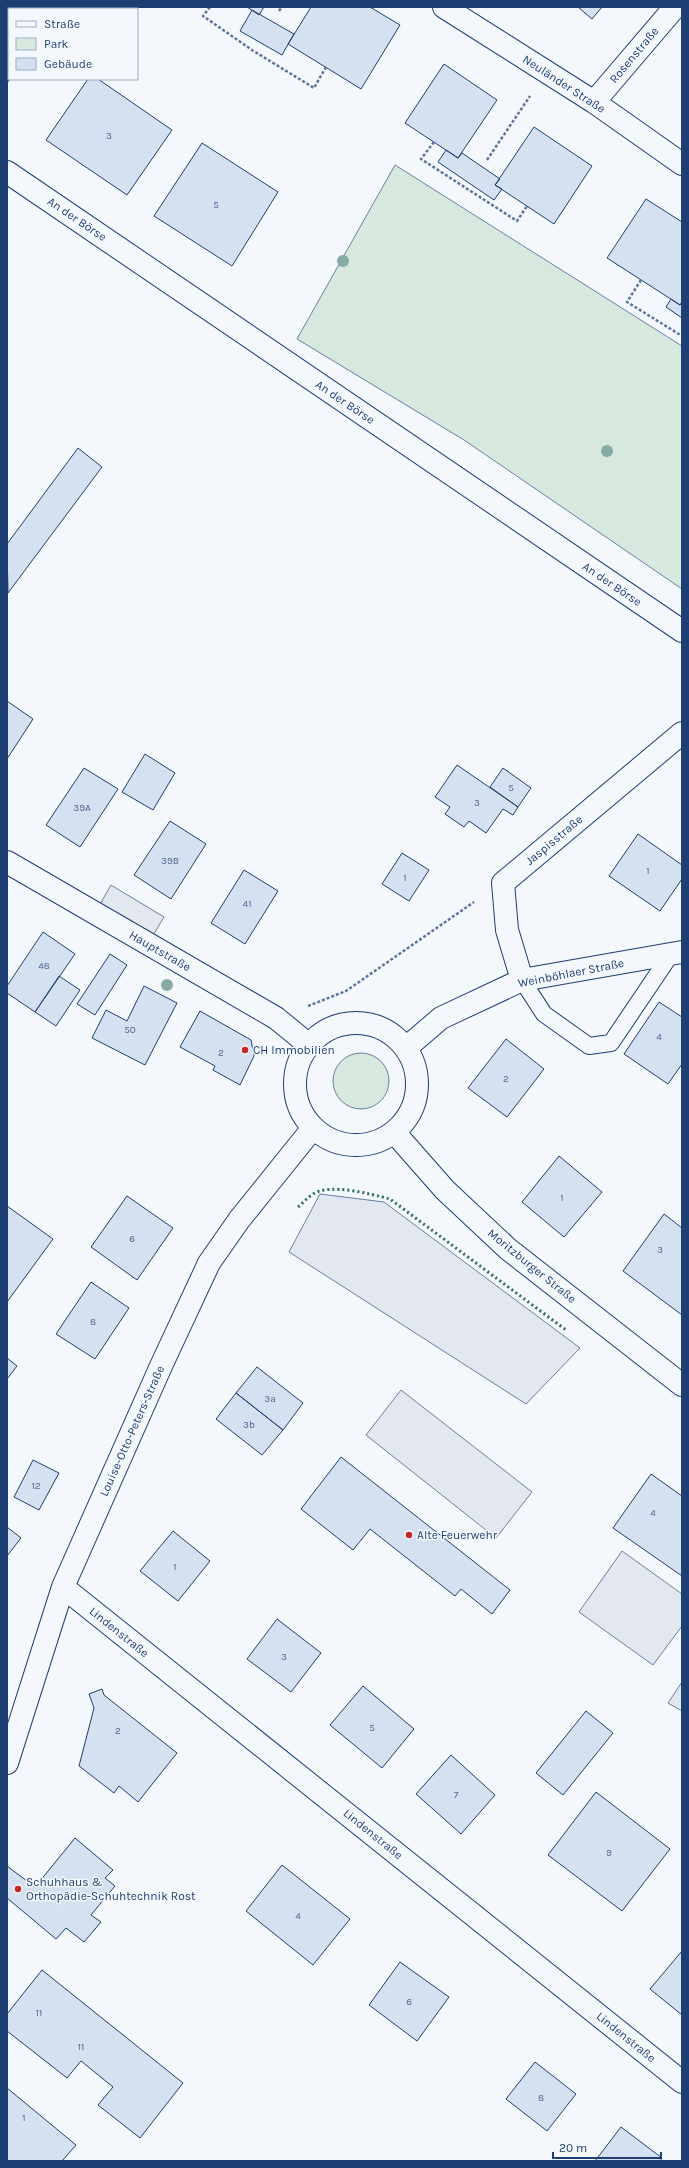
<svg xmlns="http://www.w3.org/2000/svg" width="689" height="2168" font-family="Karla,sans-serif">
<rect width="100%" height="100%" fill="#f4f7fb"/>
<path fill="#d7e8df" stroke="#687fa3" d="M395,165L682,346V589L464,440L297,339Z
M333 1081a28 28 0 1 1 56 0a28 28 0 1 1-56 0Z"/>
<path fill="#e3e8f0" stroke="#687fa3" d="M111,885L164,917L148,944L95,913Z
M320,1194L384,1202L580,1348L526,1404L289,1252Z
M401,1390L532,1492L496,1538L366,1435Z
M622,1551L682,1594V1626L653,1665L579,1612Z
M682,1682V1711L668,1703Z"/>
<path fill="#d5e0f0" stroke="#1d3f73" d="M7,7H47L45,9H9L10,79L7,83Z
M247,7H264L259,15Z
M311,7H370L400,25L361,89L288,44Z
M578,7H602L592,19Z
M252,10L294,34L282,55L240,31Z
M444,64L497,100L458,158L405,123Z
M88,79H98L172,130L127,195L46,140Z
M534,127L592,166L554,224L495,185Z
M202,143L278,192L232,266L154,216Z
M446,150L458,158L462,153L500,179L495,185L502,189L494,200L438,162Z
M646,199L682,222V302L680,305L607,258Z
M671,299L680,305L682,302V318L666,307Z
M78,448L102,467L8,593L7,544Z
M7,701L33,719L7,759Z
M145,754L175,773L153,810L122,792Z
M457,765L518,807L513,815L503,809L486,833L469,821L464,827L445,814L450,807L435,797Z
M84,768L118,789L80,847L46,825Z
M503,768L531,788L518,807L490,787Z
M170,821L206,844L171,899L134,875Z
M638,834L682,865V879L660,911L609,876Z
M402,853L429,870L409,901L382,884Z
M244,870L278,891L245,944L211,923Z
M43,932L75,954L35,1012L7,993V986Z
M110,954L127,965L95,1015L77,1004Z
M59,976L80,990L56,1026L35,1012Z
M144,986L177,1003L145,1065L92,1038L106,1010L127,1021Z
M659,1002L682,1017V1064L668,1084L624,1054Z
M200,1011L251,1040L254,1056L240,1085L213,1070L215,1066L180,1047Z
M506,1039L544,1069L507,1117L468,1088Z
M559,1156L602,1192L564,1237L522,1202Z
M127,1196L173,1228L137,1280L91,1247Z
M7,1206L53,1239L7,1302Z
M664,1214L682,1228V1315L623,1271Z
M91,1282L129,1308L95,1359L56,1334Z
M7,1358L17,1366L7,1379Z
M257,1367L303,1403L283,1430L236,1393Z
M236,1393L283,1430L262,1455L216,1419Z
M341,1457L510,1590L492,1614L461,1589L455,1596L370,1529L353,1550L301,1509Z
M33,1460L59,1473L39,1510L14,1497Z
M651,1474L682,1496V1576L613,1528Z
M7,1527L21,1538L7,1556Z
M173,1531L210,1561L178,1601L140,1571Z
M277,1619L321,1653L291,1692L247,1659Z
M363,1686L414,1729L382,1768L330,1725Z
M102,1689L104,1695L177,1753L138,1802L119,1786L114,1793L79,1766L94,1708L89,1694Z
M586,1711L613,1733L563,1795L536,1773Z
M451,1755L495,1795L461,1834L416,1794Z
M596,1792L670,1849L622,1911L548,1855Z
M75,1838L113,1870L105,1878L115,1886L91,1915L101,1922L84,1942L66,1928L56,1939L7,1898V1866L35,1887Z
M282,1865L350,1919L313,1965L246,1911Z
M682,1951V2015L650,1989Z
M400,1962L449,1997L417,2041L369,2005Z
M42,1970L183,2083L140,2138L98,2105L113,2087L81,2061L67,2078L7,2031V2014Z
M535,2062L576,2094L547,2131L506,2099Z
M7,2088L76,2145L62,2161H7Z
M621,2127L662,2158L660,2161H595Z"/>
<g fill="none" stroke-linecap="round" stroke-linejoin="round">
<g stroke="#1d3f73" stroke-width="18">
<path id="lane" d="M522,980L544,1014L589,1046L611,1043L671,954"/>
</g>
<g stroke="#1d3f73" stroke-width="24">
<path id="street" d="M444,7L594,102L682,164
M594,102L675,7
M7,172L682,631
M522,980L507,930L503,883L682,733
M63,1587L682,2082
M7,1763L63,1587L161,1366L209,1263L239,1220L313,1128"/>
</g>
<g stroke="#1d3f73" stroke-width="24">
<path id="secondary" d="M7,862L276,1018L309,1045
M295 1084a61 61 0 1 1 122 0a61 61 0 1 1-122 0Z
M406,1048L441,1018L522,980L682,952
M394,1132L445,1190L508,1249L682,1385"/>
</g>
<path stroke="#5e769c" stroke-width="2.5" stroke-dasharray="3 2" stroke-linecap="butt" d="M210,7L203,16L252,50L314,88L326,67
M279,11L282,7
M434,142L421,159L517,221L527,206
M487,160L530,96
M641,280L627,302L682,336
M308,1006L346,991L474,902"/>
<use href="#lane" stroke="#f4f7fb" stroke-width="16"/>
<use href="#street" stroke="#f4f7fb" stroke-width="22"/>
<use href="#secondary" stroke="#f4f7fb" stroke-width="22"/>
<path stroke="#2c6c60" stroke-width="3" stroke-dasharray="2 3" stroke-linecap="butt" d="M298,1207C303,1203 307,1198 313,1194C330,1183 371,1194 390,1199L566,1330"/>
</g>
<g fill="#86aba6">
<circle cx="343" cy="261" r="6"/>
<circle cx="607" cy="451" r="6"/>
<circle cx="167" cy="985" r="6"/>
</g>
<g fill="#c62828" stroke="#f4f7fb" stroke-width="1.5">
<circle cx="245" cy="1050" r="4"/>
<circle cx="409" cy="1535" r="4"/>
<circle cx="18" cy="1889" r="4"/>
</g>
<g text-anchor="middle" stroke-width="3" stroke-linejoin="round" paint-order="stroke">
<g font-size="10" fill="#4b6792">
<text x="109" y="139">3</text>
<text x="216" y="208">5</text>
<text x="511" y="791">5</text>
<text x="477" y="806">3</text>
<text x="82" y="811">39A</text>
<text x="170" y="864">39B</text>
<text x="648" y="874">1</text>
<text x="405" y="881">1</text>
<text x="247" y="907">41</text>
<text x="44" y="969">48</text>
<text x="130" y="1033">50</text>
<text x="659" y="1040">4</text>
<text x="221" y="1056">2</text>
<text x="506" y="1082">2</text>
<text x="562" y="1201">1</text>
<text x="132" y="1242">6</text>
<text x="660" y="1253">3</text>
<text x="93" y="1325">8</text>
<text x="270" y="1402">3a</text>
<text x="249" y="1428">3b</text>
<text x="36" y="1489">12</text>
<text x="653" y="1516">4</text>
<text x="175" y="1570">1</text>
<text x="284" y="1660">3</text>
<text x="372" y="1731">5</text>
<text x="118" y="1734">2</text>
<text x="456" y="1798">7</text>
<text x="609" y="1856">9</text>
<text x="298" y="1919">4</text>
<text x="409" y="2005">6</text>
<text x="39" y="2016">11</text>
<text x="81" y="2050">11</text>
<text x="541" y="2101">8</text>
<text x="24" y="2121">1</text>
</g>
<g font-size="12" fill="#1d3f73" stroke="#f4f7fb">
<text transform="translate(634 55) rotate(-50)" y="4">Rosenstraße</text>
<text transform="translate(564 84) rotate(33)" y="4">Neuländer Straße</text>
<text transform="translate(77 219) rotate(34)" y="4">An der Börse</text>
<text transform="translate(345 402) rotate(34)" y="4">An der Börse</text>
<text transform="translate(612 584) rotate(34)" y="4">An der Börse</text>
<text transform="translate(554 840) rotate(-40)" y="4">Jaspisstraße</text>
<text transform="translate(160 951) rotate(30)" y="4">Hauptstraße</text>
<text transform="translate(571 973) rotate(-11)" y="4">Weinböhlaer Straße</text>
<text transform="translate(532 1266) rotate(39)" y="4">Moritzburger Straße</text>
<text transform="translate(132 1431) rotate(-66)" y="4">Louise-Otto-Peters-Straße</text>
<text transform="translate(119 1632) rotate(39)" y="4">Lindenstraße</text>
<text transform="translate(373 1834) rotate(39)" y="4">Lindenstraße</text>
<text transform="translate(626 2037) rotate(39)" y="4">Lindenstraße</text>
</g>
<g font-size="12" fill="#1d3f73" stroke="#f4f7fb" text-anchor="start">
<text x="253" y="1054">CH Immobilien</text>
<text x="417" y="1539">Alte Feuerwehr</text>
<text x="26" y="1886">Schuhhaus &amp;<tspan x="26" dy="14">Orthopädie-Schuhtechnik Rost</tspan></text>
</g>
</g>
<rect width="689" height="2168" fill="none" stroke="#1d3f73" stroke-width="16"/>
<rect x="8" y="8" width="130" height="72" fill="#f4f7fb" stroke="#9eadc5"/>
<rect x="16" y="21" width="20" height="6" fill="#f4f7fb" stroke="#9eadc5"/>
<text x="44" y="28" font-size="12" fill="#1d3f73">Straße</text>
<rect x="16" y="38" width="20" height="12" fill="#d7e8df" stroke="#9eadc5"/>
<text x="44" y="48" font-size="12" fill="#1d3f73">Park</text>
<rect x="16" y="58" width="20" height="12" fill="#d5e0f0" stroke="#9eadc5"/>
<text x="44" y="68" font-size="12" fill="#1d3f73">Gebäude</text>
<path d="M553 2152v6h108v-6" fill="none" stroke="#1d3f73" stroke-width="2"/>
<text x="559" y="2152" font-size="12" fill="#1d3f73" stroke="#f4f7fb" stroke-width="3" paint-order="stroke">20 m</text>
</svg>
